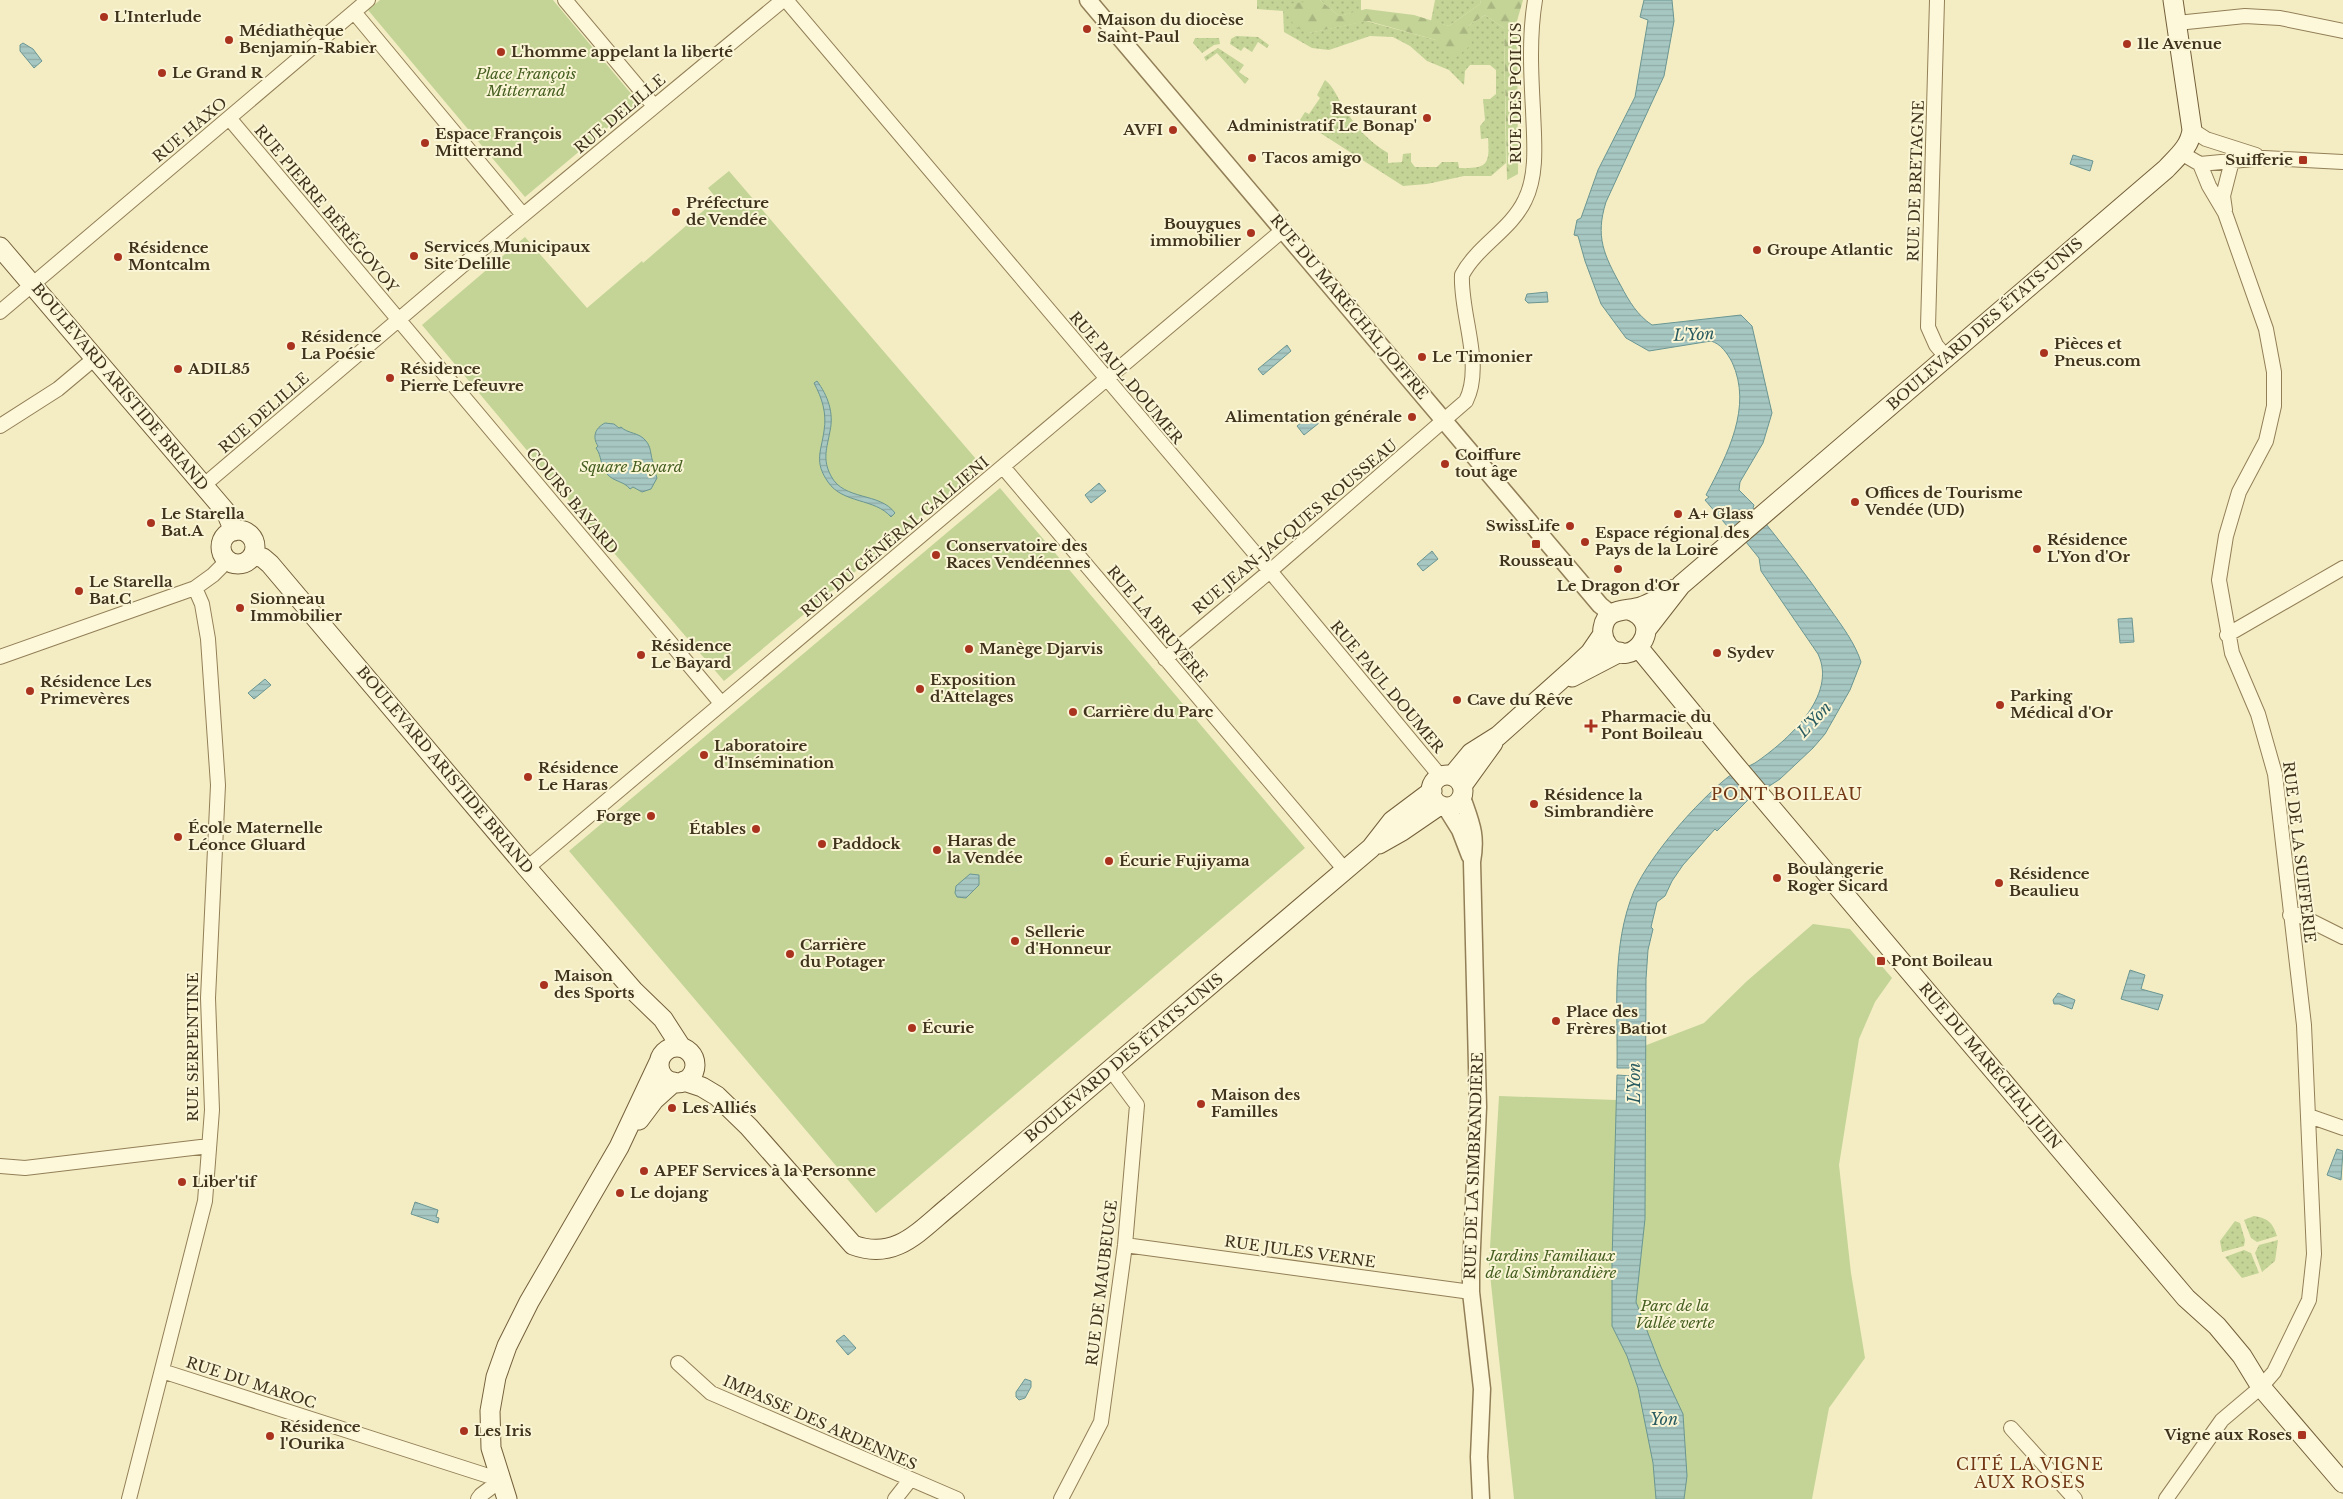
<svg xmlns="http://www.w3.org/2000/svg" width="2343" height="1499" font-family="'Libre Baskerville',serif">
<defs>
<pattern id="grass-dots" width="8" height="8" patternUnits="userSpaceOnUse" patternTransform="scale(1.25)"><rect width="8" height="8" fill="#c3d496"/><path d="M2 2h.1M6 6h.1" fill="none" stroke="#a9b681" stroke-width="1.8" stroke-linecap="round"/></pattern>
<pattern id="forest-firs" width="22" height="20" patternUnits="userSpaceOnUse" patternTransform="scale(1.25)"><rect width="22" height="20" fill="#c3d496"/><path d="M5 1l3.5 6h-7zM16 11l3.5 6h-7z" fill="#a9b681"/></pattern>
<pattern id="water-rules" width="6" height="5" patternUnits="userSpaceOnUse" patternTransform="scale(1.25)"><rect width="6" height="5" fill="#a6c7c2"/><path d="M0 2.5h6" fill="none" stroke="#90aba6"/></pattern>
</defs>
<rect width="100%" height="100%" fill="#f4edc4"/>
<path fill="url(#grass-dots)" d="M1257,0H1361V11L1339,16L1320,0L1309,33L1366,21L1436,40L1468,26L1485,15L1504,28L1506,163L1491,176H1464L1427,184L1403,186L1300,120L1305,112L1309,114L1320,98L1317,95L1325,80C1335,88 1337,98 1344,108C1357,128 1368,141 1388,153V163L1402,162L1403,154L1411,153V162L1415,167H1437L1442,162H1458L1459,168C1487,169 1490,165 1488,138L1481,139L1480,126L1485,120L1483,99H1490L1496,94V70L1490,65H1470L1465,71L1464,85L1449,70L1427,61L1410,46L1393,37L1370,36L1329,50L1312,48L1284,32L1283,11L1257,9Z
M1435,0H1481L1480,4L1449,26L1431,21Z
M1236,36L1258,37L1269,45L1267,48L1258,42L1252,52L1244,47L1241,51L1230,44L1231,39Z
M1195,38H1219L1220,44L1214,45L1202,53L1193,43Z
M1218,48L1244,65L1239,72L1249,79L1245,84L1217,53L1206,61L1204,57Z
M2254,1216C2268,1218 2273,1223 2277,1236L2257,1242L2251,1238L2244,1220Z
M2235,1221L2240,1223L2245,1240L2244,1246L2222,1252L2220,1241Z
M2278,1240L2275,1261L2262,1272L2255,1253L2259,1245Z
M2244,1250L2251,1253L2259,1273L2242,1278L2225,1257Z"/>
<path fill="url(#forest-firs)" d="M1320,0L1339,16L1366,9L1414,15L1449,26L1480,4L1481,0H1523L1517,21L1518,174L1507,180L1504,28L1485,15L1468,26L1472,44L1452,61L1436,40L1368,21L1309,33L1293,26L1289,4Z"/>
<path fill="#c3d496" d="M380,0H553L638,102L525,197L368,10Z
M729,171L982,466L724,681L577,510L422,325L525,237L587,308L642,261L643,263L717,199L708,188Z
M1000,488L1305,848L876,1213L569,851Z
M1813,924L1850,929L1892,978L1875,1002L1859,1039L1839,1165L1851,1273L1865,1358L1829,1408L1812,1499H1514L1489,1265L1499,1096L1645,1101L1644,1046L1704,1023L1747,981Z"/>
<path fill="url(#water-rules)" stroke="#6b9692" d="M1644,0H1672L1674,21L1664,76L1606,202C1595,237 1604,255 1621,286C1629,301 1637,315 1652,325L1741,315L1752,326L1772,413L1763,443L1740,482L1739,490L1754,505L1753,508C1780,541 1806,574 1830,609C1842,626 1855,643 1861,662L1850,690L1825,734L1813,748L1780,779L1748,800L1717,831L1715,829L1683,865L1672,881L1665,896L1657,902L1651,927L1653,929L1648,950L1646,979L1645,1219L1636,1302L1661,1367L1683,1414L1687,1476L1684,1499H1656L1653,1463L1638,1388L1627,1356L1612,1326V1261L1617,1075L1632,1076L1631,1068H1617C1618,1010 1611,946 1634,891C1651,854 1696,803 1728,777C1736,771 1746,768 1755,763C1787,741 1838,696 1818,654L1761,571L1759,558L1733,526L1731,524L1728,527L1705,500L1709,497L1706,495C1727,455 1753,407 1732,362C1727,353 1721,344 1711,341L1649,351L1626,338L1601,304L1585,261L1578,236L1574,235L1577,220L1581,218L1598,170L1635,97L1648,20L1640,17Z
M23,43L33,49L42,61L34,68L20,51V45Z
M2073,155L2093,161L2090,171L2070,164Z
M1547,292L1548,302L1528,303L1525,300L1527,294Z
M1287,345L1291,351L1263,375L1258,369Z
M817,381C828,396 834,413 830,431C827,448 822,459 831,476C844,501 880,492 895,513L891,517C875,498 843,504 828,482C814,462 821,452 824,431C827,413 822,398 814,383Z
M1312,414L1319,423L1304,435L1297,426Z
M605,423L614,424L619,428L621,427C628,434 639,432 646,441C653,449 649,459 656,467L654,469L657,478L651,489L642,492L633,487L630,489C624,481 614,482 607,474C600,466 602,456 596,448L598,446C592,437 595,428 605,423Z
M1099,483L1106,491L1091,503L1085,495Z
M1432,551L1438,559L1423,571L1417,564Z
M2132,618L2134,642L2120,643L2118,619Z
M265,679L271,685L254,699L248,693Z
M970,874L979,875V885L966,898L957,897L955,893L956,886Z
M2130,970L2145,975L2141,989L2163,995L2158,1010L2121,999Z
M2058,993L2075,1000L2072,1009L2059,1004H2054L2053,1000Z
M2337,1149L2343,1151L2341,1180L2327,1175Z
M415,1202L438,1210L436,1217L439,1218L438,1223L411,1214Z
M844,1335L856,1348L848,1355L836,1341Z
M1025,1379L1031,1381V1387L1025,1398L1019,1400L1016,1397V1392Z"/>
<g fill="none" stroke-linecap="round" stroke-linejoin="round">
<g stroke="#927f57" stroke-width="16">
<path id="minor" d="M565,0L654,106
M786,0L1270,571L1441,777
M1937,0L1928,327L1936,345L1946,357
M354,12L523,215
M2177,23L2245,16L2280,18L2343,31
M229,118L721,703
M2192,130L2206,139L2256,155
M2181,153L2200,164L2264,158L2343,162
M2225,210L2223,196L2234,153
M0,312L368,0
M0,426L58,389L95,358
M1003,467L1345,870
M204,485L463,265L783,0
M2227,635L2343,568
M0,657L195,588L213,575L228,560
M1165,659L1270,571L1466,401C1484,365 1460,314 1462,275C1477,246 1511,230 1525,200C1538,174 1534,139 1533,110C1531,74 1529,36 1535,0
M527,868L1283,230
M2290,915H2299L2343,937
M2309,1116L2343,1128
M0,1166L25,1168L209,1146
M1125,1245L1471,1292
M678,1363L711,1393L957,1499
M162,1371L501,1480
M2011,1428L2075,1499
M129,1499L205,1201L212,1110L208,998L218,785L208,639L202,604L195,588
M478,1499L481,1495L501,1480
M895,1499L910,1480
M1061,1499L1101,1422L1125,1245L1137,1105L1111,1070
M2166,1499L2222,1420L2261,1387L2274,1372L2309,1300L2314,1254L2304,1025L2275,774L2258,714L2232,653L2219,580L2226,536L2239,492L2266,441L2274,406V372L2266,329L2225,213L2209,186L2200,164"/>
</g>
<g stroke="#927f57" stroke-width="19">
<path id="tertiary" d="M1088,0L1600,605L1611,614
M1462,797C1471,823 1477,834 1472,862L1478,1107L1471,1271V1292L1482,1389L1479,1457L1481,1499
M1445,806L1460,830L1470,856"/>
</g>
<g stroke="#74603a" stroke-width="21">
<path id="secondary" d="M0,247L226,512L234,531
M221 547a17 17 0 1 1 34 0a17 17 0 1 1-34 0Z
M254,555L263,558L270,564L527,868L633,990L663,1019L681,1047
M1629,610C1667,623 1632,672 1608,646C1604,641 1602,634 1603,628C1606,606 1629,612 1643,606C1654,602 1664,595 1674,589
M1646,630L1681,585L2166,169C2177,157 2190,147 2192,130L2173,0
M1638,647L1735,765L2186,1298L2217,1326L2242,1356L2261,1387L2343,1483
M1572,677L1620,652
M1431 791a16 16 0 1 1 32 0a16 16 0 1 1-32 0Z
M1452,776L1471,753L1498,736L1575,667L1590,653L1603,634
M1462,786L1493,743
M1379,844L1402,831L1440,805
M659 1065a18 18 0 1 1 36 0a18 18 0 1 1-36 0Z
M684,1081L702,1087L717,1096L749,1127L853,1245C896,1261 919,1231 951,1205L1371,848L1392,821L1432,791
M639,1120L654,1100L674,1082
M507,1499L491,1448L490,1411L496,1377L507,1346L529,1302L619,1147L659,1062"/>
</g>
<use href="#minor" stroke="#fdf8d9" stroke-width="14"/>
<use href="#tertiary" stroke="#fdf8d9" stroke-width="16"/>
<use href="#secondary" stroke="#fdf8d9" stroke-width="19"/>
</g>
<g fill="#a9331e" stroke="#faf5d5" stroke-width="2">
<circle cx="104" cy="17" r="5"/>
<circle cx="1087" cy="29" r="5"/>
<circle cx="229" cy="40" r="5"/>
<circle cx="2127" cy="44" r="5"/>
<circle cx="501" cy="52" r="5"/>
<circle cx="162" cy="73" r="5"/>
<circle cx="1427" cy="118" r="5"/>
<circle cx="1173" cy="130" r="5"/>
<circle cx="425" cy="143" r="5"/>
<circle cx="1252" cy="158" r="5"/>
<rect x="2298" y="155" width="10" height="10" rx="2.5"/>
<circle cx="676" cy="212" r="5"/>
<circle cx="1251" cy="233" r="5"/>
<circle cx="1757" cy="250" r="5"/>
<circle cx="414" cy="256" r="5"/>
<circle cx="118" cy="257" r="5"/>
<circle cx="291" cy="346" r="5"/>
<circle cx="2044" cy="353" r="5"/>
<circle cx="1422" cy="357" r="5"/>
<circle cx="178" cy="369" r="5"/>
<circle cx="390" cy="378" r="5"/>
<circle cx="1412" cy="417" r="5"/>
<circle cx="1445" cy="464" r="5"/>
<circle cx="1855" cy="502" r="5"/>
<circle cx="1678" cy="514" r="5"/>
<circle cx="151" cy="523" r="5"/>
<circle cx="1570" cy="526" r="5"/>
<circle cx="1585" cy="542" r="5"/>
<rect x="1531" y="539" width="10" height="10" rx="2.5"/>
<circle cx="2037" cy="549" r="5"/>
<circle cx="936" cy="555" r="5"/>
<circle cx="1618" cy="569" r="5"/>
<circle cx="79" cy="591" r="5"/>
<circle cx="240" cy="608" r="5"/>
<circle cx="969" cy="649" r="5"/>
<circle cx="1717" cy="653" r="5"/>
<circle cx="641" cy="655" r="5"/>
<circle cx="920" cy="689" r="5"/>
<circle cx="30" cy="691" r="5"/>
<circle cx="1457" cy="700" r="5"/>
<circle cx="2000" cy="705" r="5"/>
<circle cx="1073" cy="712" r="5"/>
<path d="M1588.5 718.5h5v5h5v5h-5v5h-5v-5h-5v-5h5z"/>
<circle cx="704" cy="755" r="5"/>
<circle cx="528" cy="777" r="5"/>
<circle cx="1534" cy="804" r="5"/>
<circle cx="651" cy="816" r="5"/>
<circle cx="756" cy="829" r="5"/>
<circle cx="178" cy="837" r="5"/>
<circle cx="822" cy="844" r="5"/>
<circle cx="937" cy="850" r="5"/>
<circle cx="1109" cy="861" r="5"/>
<circle cx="1777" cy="878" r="5"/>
<circle cx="1999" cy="883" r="5"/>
<circle cx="1015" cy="941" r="5"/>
<circle cx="790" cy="954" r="5"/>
<rect x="1876" y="956" width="10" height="10" rx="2.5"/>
<circle cx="544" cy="985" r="5"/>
<circle cx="1556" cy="1021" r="5"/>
<circle cx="912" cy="1028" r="5"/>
<circle cx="1201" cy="1104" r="5"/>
<circle cx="672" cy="1108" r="5"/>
<circle cx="644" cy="1171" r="5"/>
<circle cx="182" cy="1182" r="5"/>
<circle cx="620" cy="1193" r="5"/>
<circle cx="464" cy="1431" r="5"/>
<rect x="2297" y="1430" width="10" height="10" rx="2.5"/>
<circle cx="270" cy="1436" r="5"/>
</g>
<g text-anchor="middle" stroke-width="4" stroke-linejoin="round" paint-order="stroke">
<g font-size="15" font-weight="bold" fill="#40331d" stroke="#faf5d5" text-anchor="start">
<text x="114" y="22">L'Interlude</text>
<text x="1097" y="25">Maison du diocèse<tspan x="1097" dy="17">Saint-Paul</tspan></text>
<text x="239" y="36">Médiathèque<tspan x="239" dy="17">Benjamin-Rabier</tspan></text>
<text x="2137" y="49">11e Avenue</text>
<text x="511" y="57">L'homme appelant la liberté</text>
<text x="172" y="78">Le Grand R</text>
<text x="1417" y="114" text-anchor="end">Restaurant<tspan x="1417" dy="17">Administratif Le Bonap'</tspan></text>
<text x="1163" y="135" text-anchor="end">AVFI</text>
<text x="435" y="139">Espace François<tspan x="435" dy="17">Mitterrand</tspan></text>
<text x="1262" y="163">Tacos amigo</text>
<text x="2293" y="165" text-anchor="end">Suifferie</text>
<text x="686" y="208">Préfecture<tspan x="686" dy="17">de Vendée</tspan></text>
<text x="1241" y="229" text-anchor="end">Bouygues<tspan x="1241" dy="17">immobilier</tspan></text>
<text x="424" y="252">Services Municipaux<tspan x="424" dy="17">Site Delille</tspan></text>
<text x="128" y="253">Résidence<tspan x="128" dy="17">Montcalm</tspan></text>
<text x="1767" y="255">Groupe Atlantic</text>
<text x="301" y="342">Résidence<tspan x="301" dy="17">La Poésie</tspan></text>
<text x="2054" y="349">Pièces et<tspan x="2054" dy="17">Pneus.com</tspan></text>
<text x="1432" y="362">Le Timonier</text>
<text x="188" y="374">ADIL85</text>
<text x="400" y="374">Résidence<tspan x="400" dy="17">Pierre Lefeuvre</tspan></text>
<text x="1402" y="422" text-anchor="end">Alimentation générale</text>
<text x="1455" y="460">Coiffure<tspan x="1455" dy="17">tout âge</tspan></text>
<text x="1865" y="498">Offices de Tourisme<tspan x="1865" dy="17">Vendée (UD)</tspan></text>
<text x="161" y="519">Le Starella<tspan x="161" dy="17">Bat.A</tspan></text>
<text x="1688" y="519">A+ Glass</text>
<text x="1560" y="531" text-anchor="end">SwissLife</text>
<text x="1595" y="538">Espace régional des<tspan x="1595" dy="17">Pays de la Loire</tspan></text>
<text x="2047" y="545">Résidence<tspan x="2047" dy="17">L'Yon d'Or</tspan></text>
<text x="946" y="551">Conservatoire des<tspan x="946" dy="17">Races Vendéennes</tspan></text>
<text x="1536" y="566" text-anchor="middle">Rousseau</text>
<text x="89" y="587">Le Starella<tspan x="89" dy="17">Bat.C</tspan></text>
<text x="1618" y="591" text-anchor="middle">Le Dragon d'Or</text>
<text x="250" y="604">Sionneau<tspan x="250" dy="17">Immobilier</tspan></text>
<text x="651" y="651">Résidence<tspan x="651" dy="17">Le Bayard</tspan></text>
<text x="979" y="654">Manège Djarvis</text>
<text x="1727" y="658">Sydev</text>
<text x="930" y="685">Exposition<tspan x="930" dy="17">d'Attelages</tspan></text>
<text x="40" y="687">Résidence Les<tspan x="40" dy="17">Primevères</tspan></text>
<text x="2010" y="701">Parking<tspan x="2010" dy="17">Médical d'Or</tspan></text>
<text x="1467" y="705">Cave du Rêve</text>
<text x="1083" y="717">Carrière du Parc</text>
<text x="1601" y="722">Pharmacie du<tspan x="1601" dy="17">Pont Boileau</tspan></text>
<text x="714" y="751">Laboratoire<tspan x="714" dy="17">d'Insémination</tspan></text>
<text x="538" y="773">Résidence<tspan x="538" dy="17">Le Haras</tspan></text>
<text x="1544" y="800">Résidence la<tspan x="1544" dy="17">Simbrandière</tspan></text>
<text x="641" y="821" text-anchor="end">Forge</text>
<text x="188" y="833">École Maternelle<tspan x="188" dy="17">Léonce Gluard</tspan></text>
<text x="746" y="834" text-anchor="end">Étables</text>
<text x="947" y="846">Haras de<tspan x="947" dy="17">la Vendée</tspan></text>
<text x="832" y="849">Paddock</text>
<text x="1119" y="866">Écurie Fujiyama</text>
<text x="1787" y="874">Boulangerie<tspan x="1787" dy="17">Roger Sicard</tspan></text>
<text x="2009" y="879">Résidence<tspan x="2009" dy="17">Beaulieu</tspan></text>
<text x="1025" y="937">Sellerie<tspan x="1025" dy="17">d'Honneur</tspan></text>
<text x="800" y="950">Carrière<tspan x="800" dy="17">du Potager</tspan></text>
<text x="1891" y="966">Pont Boileau</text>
<text x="554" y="981">Maison<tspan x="554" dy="17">des Sports</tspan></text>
<text x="1566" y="1017">Place des<tspan x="1566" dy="17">Frères Batiot</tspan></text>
<text x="922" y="1033">Écurie</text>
<text x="1211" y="1100">Maison des<tspan x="1211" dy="17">Familles</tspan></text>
<text x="682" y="1113">Les Alliés</text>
<text x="654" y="1176">APEF Services à la Personne</text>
<text x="192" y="1187">Liber'tif</text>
<text x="630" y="1198">Le dojang</text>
<text x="280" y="1432">Résidence<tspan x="280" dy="17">l'Ourika</tspan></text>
<text x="474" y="1436">Les Iris</text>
<text x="2292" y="1440" text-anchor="end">Vigne aux Roses</text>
</g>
<g font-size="15" font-style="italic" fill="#465f21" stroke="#faf5d5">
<text x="526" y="79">Place François<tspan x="526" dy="17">Mitterrand</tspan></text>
<text x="631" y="472">Square Bayard</text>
<text x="1551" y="1261">Jardins Familiaux<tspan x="1551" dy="17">de la Simbrandière</tspan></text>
<text x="1675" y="1311">Parc de la<tspan x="1675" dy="17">Vallée verte</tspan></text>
</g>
<g font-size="15" fill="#40331d" stroke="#faf5d5">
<text transform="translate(1516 93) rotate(-90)" y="5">RUE DES POILUS</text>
<text transform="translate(620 114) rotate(-40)" y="5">RUE DELILLE</text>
<text transform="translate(190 130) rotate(-40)" y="5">RUE HAXO</text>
<text transform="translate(1916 181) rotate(-88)" y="5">RUE DE BRETAGNE</text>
<text transform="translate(326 209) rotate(50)" y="5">RUE PIERRE BÉRÉGOVOY</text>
<text transform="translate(1349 307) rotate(50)" y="5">RUE DU MARÉCHAL JOFFRE</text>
<text transform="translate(1985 324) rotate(-41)" y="5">BOULEVARD DES ÉTATS-UNIS</text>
<text transform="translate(1126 378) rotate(50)" y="5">RUE PAUL DOUMER</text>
<text transform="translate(120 387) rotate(50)" y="5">BOULEVARD ARISTIDE BRIAND</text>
<text transform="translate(264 413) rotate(-41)" y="5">RUE DELILLE</text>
<text transform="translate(572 501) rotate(50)" y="5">COURS BAYARD</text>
<text transform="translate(1295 527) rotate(-40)" y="5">RUE JEAN-JACQUES ROUSSEAU</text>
<text transform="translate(895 537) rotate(-40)" y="5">RUE DU GÉNÉRAL GALLIENI</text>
<text transform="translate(1157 624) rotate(50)" y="5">RUE LA BRUYÈRE</text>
<text transform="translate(1387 687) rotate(50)" y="5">RUE PAUL DOUMER</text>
<text transform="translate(445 770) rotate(50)" y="5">BOULEVARD ARISTIDE BRIAND</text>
<text transform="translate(2299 852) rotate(83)" y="5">RUE DE LA SUIFFERIE</text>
<text transform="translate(193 1047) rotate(-90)" y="5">RUE SERPENTINE</text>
<text transform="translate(1124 1058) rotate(-40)" y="5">BOULEVARD DES ÉTATS-UNIS</text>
<text transform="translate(1990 1066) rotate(50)" y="5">RUE DU MARÉCHAL JUIN</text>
<text transform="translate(1474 1166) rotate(-88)" y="5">RUE DE LA SIMBRANDIÈRE</text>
<text transform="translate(1300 1252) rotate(8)" y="5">RUE JULES VERNE</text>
<text transform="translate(1102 1283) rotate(-83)" y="5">RUE DE MAUBEUGE</text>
<text transform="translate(251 1383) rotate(18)" y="5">RUE DU MAROC</text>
<text transform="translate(820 1423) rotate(24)" y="5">IMPASSE DES ARDENNES</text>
</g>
<g font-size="16" font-style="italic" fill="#2a5c61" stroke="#faf5d5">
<text transform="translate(1694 334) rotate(-3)" y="6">L'Yon</text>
<text transform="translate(1814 719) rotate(-47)" y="6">L'Yon</text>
<text transform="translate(1634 1083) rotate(-90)" y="6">L'Yon</text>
<text x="1664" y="1425">Yon</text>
</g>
<g font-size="16" letter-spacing="1" fill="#723816" stroke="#faf5d5">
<text x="1787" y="800">PONT BOILEAU</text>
<text x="2030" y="1470">CITÉ LA VIGNE<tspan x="2030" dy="18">AUX ROSES</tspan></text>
</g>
</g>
</svg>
